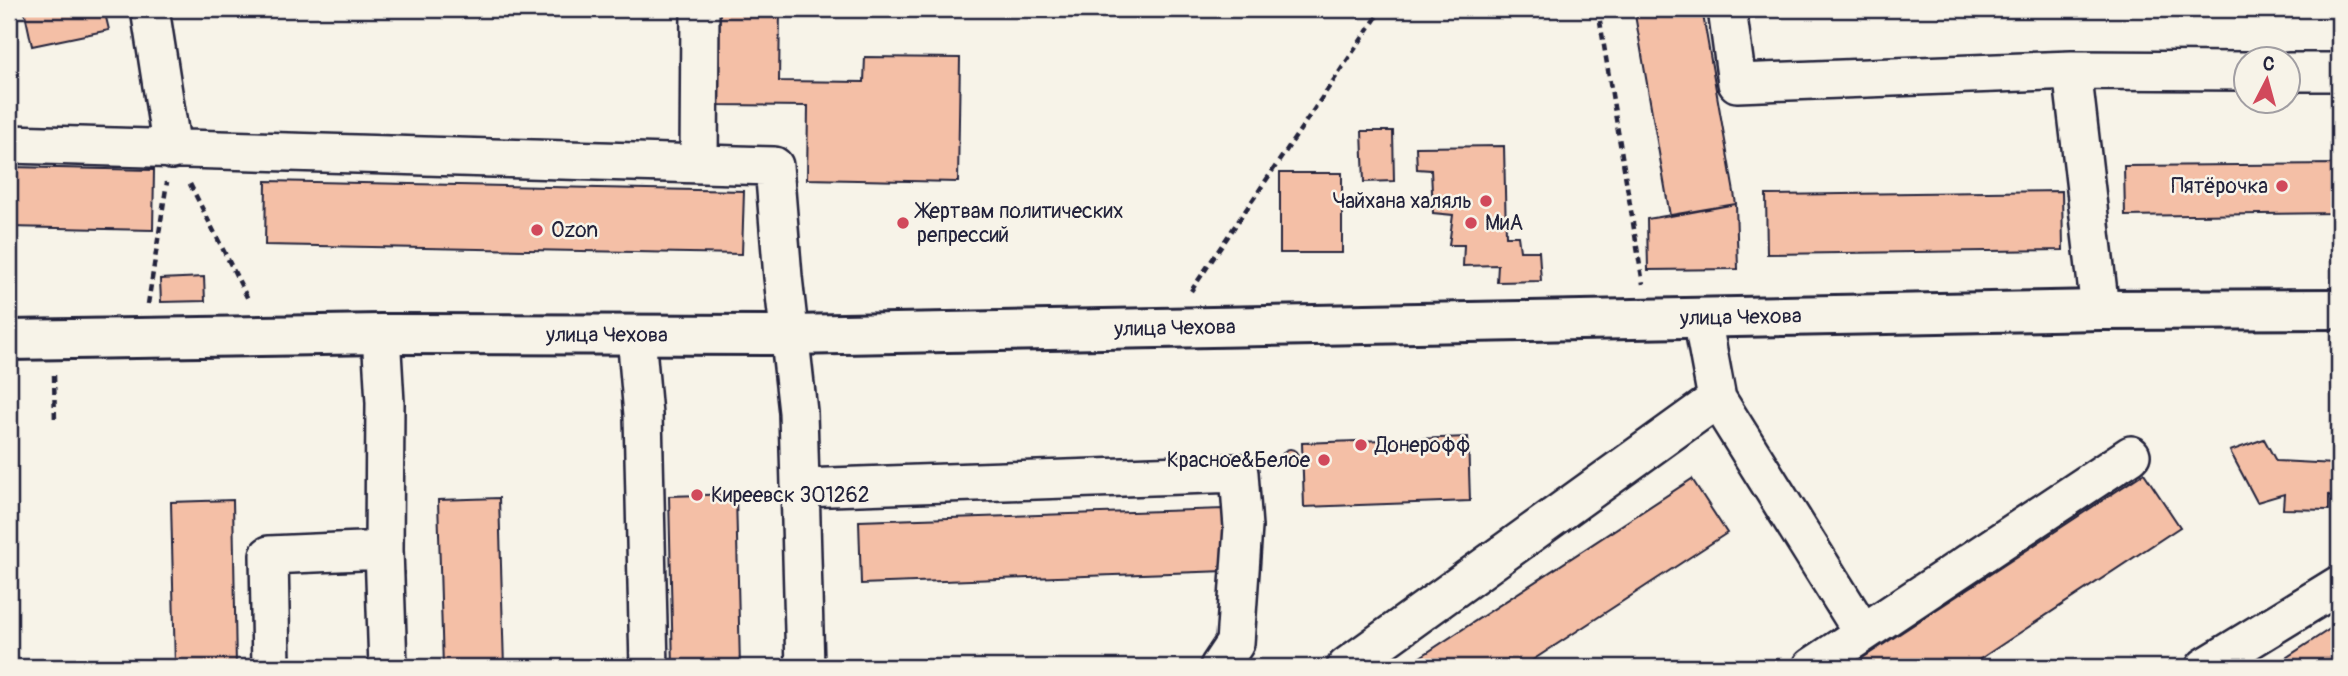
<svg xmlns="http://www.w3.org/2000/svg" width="2348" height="676" font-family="Pangolin,sans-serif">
<rect width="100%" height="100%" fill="#f7f3e8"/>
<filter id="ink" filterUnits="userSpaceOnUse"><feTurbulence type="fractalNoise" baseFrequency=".0143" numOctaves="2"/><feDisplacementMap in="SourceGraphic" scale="14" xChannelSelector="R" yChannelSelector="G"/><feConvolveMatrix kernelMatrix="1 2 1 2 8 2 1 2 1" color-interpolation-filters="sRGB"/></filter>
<g filter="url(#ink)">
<path fill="#f4bfa6" stroke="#22223b" stroke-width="2" d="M24,9H104L109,30L32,46Z
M718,9H780L779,81L864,82L865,57L960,58L958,182L807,179L808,106L717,105Z
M1634,9H1702L1736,204L1670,216Z
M1362,131H1393L1394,181L1364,182Z
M1504,146L1506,236H1518L1520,251H1539L1541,281L1497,282L1498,265L1463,266L1464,245H1449L1453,215L1433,213L1431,170L1417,169L1416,147Z
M2339,164V213L2125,216L2124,166Z
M9,167L154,170L153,230L9,227Z
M1280,173H1342V253H1280Z
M266,181L744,191L742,254L265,245Z
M2062,191L2063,250L1767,254L1766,195Z
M1736,204L1738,269L1648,270L1647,219Z
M204,277L205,301L161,302L160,279Z
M1468,437L1470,501L1304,507L1302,443Z
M2264,439L2276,461L2335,464L2339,452V499L2329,495V510L2283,509L2284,494L2257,502L2230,451Z
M1282 457a8 8 0 1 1 16 0a8 8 0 1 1-16 0Z
M2144,473L2180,527L1968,667H1849Z
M1692,479L1727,533L1522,667H1405Z
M736,494L740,667H673L669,496Z
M499,498L504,667H443L438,500Z
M233,500L236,667H175L171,502Z
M1224,509L1226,571L861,584L859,521Z
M2339,623V667H2272Z"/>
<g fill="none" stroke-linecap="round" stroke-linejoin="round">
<g stroke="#22223b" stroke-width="42">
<path id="minor" d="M150,9L172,150
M1727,9L1737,83L2072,70L2100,310
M2072,70L2246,71
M2288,72H2339
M9,144L774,166L783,277L798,412L805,667
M699,164L700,9
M1702,318L1717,399L1863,633
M381,334L385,403L384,550L388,667
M636,335L643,415L649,667
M801,488L1239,473L1243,527L1235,643L1219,667
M271,667L269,555L384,550
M1346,667L1717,399
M1812,667L2131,455
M2205,667L2339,585"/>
</g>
<g stroke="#22223b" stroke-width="44">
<g id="major">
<path id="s1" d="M9,340L381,334L790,335L2100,310L2339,309"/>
</g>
</g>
<path stroke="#22223b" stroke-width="4.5" stroke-dasharray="7 5" stroke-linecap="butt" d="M1598,9L1643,284
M190,184L249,301
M1191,291L1382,9
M148,304L167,182
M54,375L55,423"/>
<use href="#minor" stroke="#f7f3e8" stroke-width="37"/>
<use href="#major" stroke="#f7f3e8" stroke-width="38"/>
</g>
</g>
<g fill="#d1495b" stroke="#f7f3e8" stroke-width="2.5">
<circle cx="2282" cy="186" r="7"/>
<circle cx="1486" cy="201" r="7"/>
<circle cx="903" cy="223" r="7"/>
<circle cx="1471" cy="223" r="7"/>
<circle cx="537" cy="230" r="7"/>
<circle cx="1361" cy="445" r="7"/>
<circle cx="1324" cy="460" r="7"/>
<circle cx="697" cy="495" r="7"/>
</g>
<g text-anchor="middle" stroke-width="5" stroke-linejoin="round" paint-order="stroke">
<g font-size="21" fill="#22223b" stroke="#f7f3e8" text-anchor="start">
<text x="2268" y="193" text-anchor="end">Пятёрочка</text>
<text x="1472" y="208" text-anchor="end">Чайхана халяль</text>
<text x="917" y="218">Жертвам политических<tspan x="917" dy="24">репрессий</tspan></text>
<text x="1485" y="230">МиА</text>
<text x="551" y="237">Ozon</text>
<text x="1375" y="452">Донерофф</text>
<text x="1310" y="467" text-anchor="end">Красное&amp;Белое</text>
<text x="711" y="502">Киреевск 301262</text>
</g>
<g font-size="21" fill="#22223b" stroke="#f7f3e8">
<text dy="7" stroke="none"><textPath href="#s1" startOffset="1732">улица Чехова</textPath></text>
<text dy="7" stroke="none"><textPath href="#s1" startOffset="1166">улица Чехова</textPath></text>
<text dy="7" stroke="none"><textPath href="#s1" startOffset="598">улица Чехова</textPath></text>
</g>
</g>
<rect width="2348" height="676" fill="none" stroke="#f7f3e8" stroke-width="35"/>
<rect x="18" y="18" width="2313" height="641" fill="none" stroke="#22223b" stroke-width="2.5" filter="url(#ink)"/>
<g transform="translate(2267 80) rotate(6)"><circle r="33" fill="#f7f3e8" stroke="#a29fa3" stroke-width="2"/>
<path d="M0-5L12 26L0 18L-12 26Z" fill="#d1495b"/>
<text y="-10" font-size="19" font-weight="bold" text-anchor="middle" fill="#22223b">С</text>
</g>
</svg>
